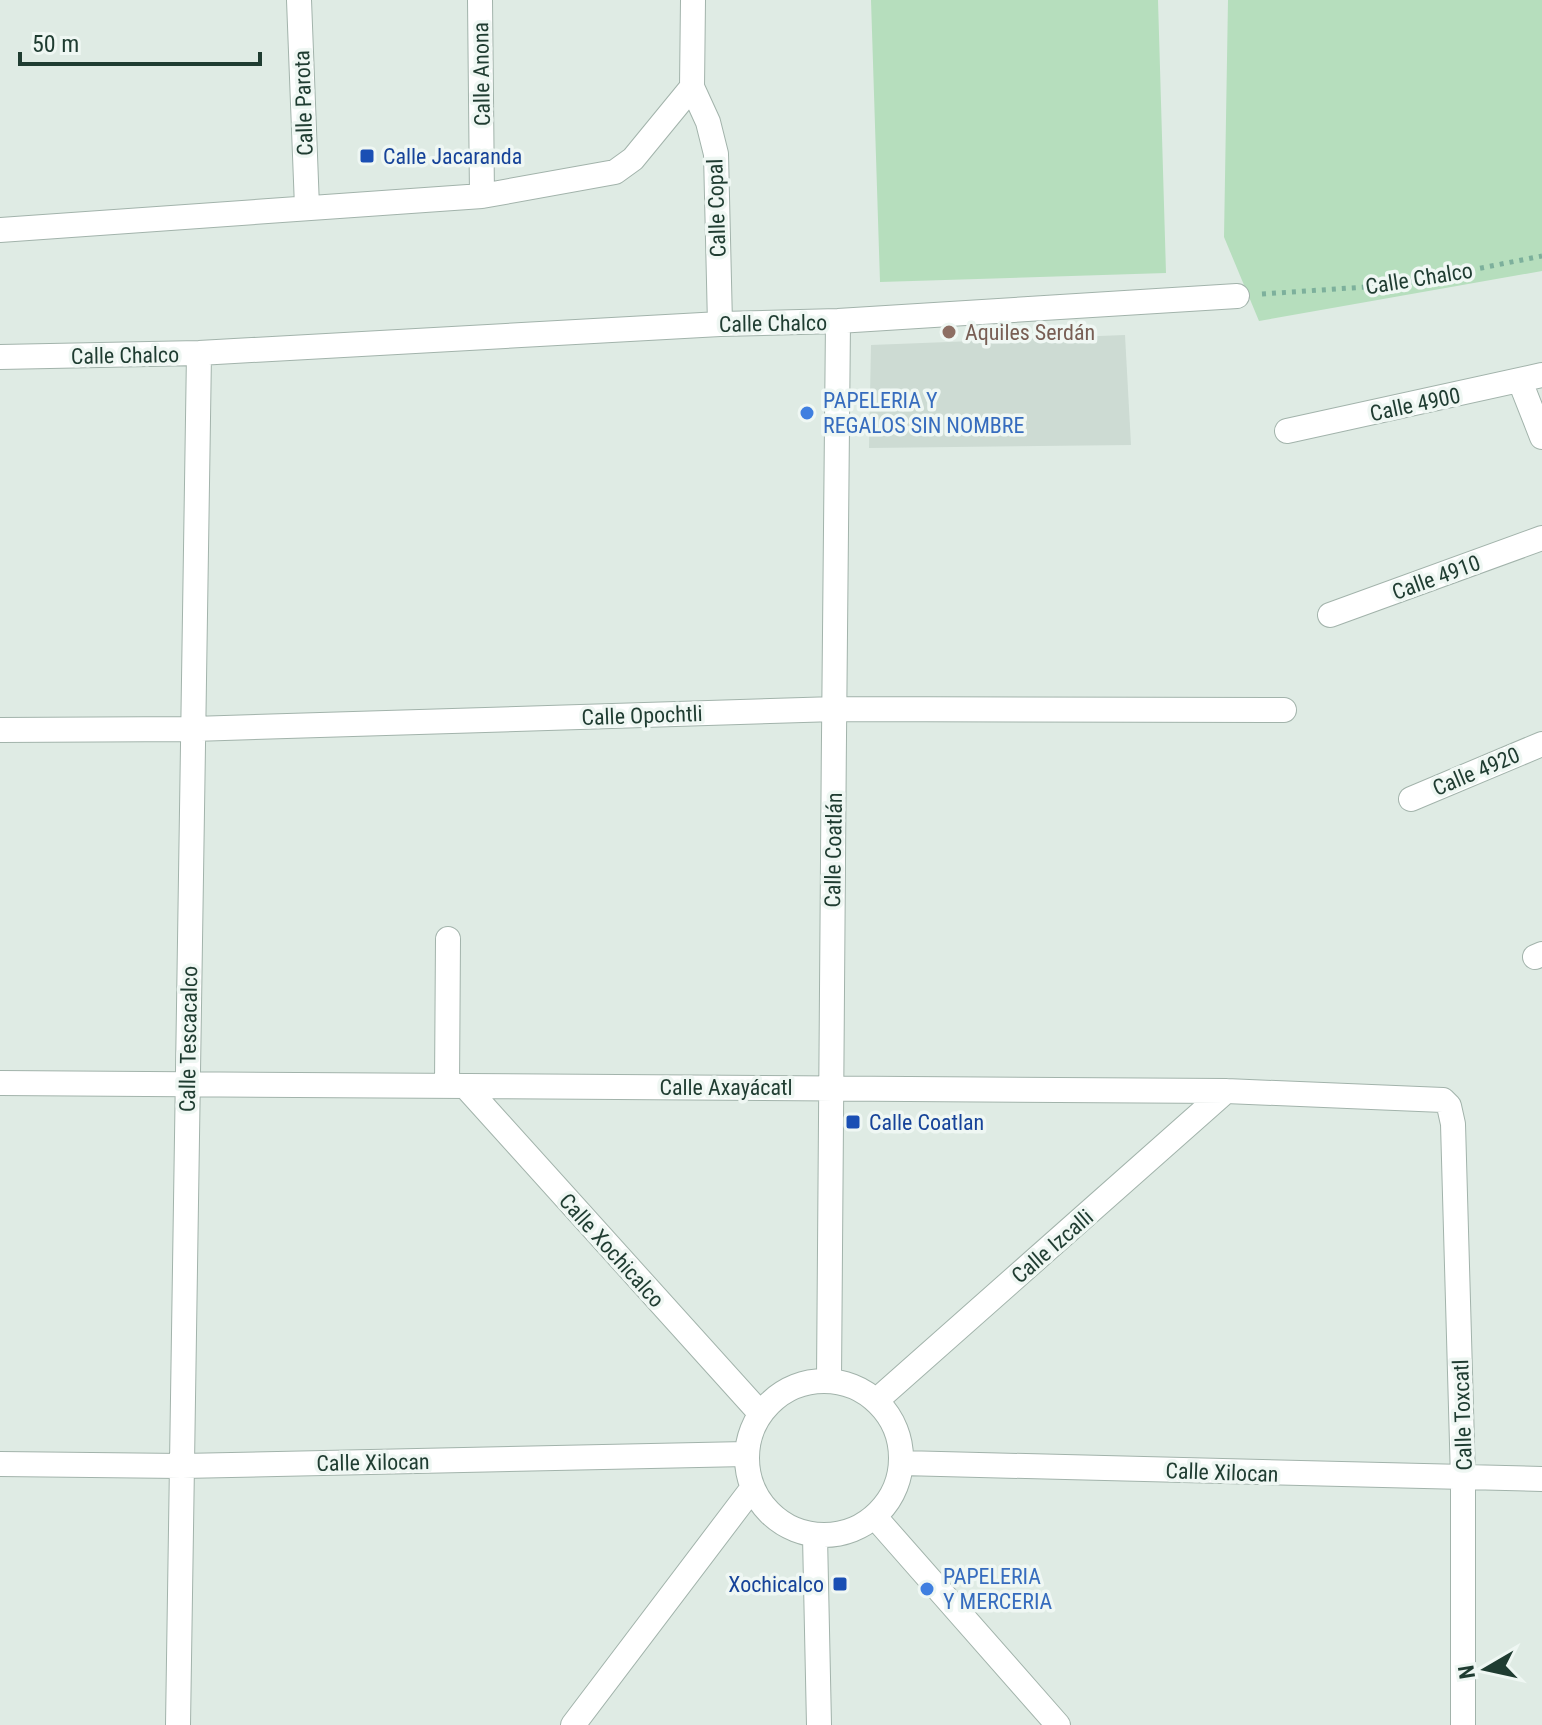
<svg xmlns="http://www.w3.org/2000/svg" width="1542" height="1725" font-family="'Roboto Condensed',sans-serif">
<rect width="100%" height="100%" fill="#dfebe4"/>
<path fill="#cddbd3" d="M1125,335L1131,445L869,448L871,345Z"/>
<path fill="#b6debd" d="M871,0H1158L1166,273L880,282Z
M1228,0H1542V271L1259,321L1224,237Z"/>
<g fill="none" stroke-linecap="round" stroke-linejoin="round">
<g stroke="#a2b3ab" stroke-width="26">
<path id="minor" d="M299,0L307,207
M480,0L482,196
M693,0L692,87L708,122L716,154L720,324
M0,230L482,196L615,172L633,159L692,87
M0,357L199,353L720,324L838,321L1237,296
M1520,381L1542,437
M1287,431L1542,375
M1330,615L1542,538
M0,730L193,729L836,709L1284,710
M1411,799L1542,744
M1535,957L1542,954
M0,1083L1226,1091L1443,1100L1449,1106L1453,1124L1463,1479V1725
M447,1086L448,939
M465,1086L760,1413
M829,1380C829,1027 836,674 838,321
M747 1458a77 77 0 1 1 154 0a77 77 0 1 1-154 0Z
M877,1400L1226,1091
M902,1463L1542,1479
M0,1464L182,1466L746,1454
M875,1517L1058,1725
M815,1536L819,1725
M178,1725L199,353
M573,1725L751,1490"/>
</g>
<path stroke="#7db09c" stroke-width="5" stroke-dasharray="4 6" stroke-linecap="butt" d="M1262,294L1395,285L1542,256"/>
<use href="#minor" stroke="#fff" stroke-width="24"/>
</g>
<g fill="#1a4fb4" stroke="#eff7f3" stroke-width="3">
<rect x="359" y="148" width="16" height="16" rx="4"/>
<rect x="845" y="1114" width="16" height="16" rx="4"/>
<rect x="832" y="1576" width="16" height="16" rx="4"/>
</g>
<circle fill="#8d6e63" stroke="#eff7f3" stroke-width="3" cx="949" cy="332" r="8"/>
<g fill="#3f7fe0" stroke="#eff7f3" stroke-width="3">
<circle cx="807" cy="413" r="8"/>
<circle cx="927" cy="1589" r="8"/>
</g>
<g text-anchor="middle" stroke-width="7" stroke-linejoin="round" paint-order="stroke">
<g font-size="22" fill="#1f3c31" stroke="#eff7f3">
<text transform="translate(481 74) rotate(-91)" y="8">Calle Anona</text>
<text transform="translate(303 103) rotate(-92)" y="8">Calle Parota</text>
<text transform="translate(716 208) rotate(-92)" y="8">Calle Copal</text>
<text transform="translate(1419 278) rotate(-9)" y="8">Calle Chalco</text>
<text transform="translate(773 323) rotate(-1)" y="8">Calle Chalco</text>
<text transform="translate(125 355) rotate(-1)" y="8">Calle Chalco</text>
<text transform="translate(1415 404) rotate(-12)" y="8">Calle 4900</text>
<text transform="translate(1436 577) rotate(-20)" y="8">Calle 4910</text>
<text transform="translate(642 715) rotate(-2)" y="8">Calle Opochtli</text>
<text transform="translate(1476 771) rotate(-23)" y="8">Calle 4920</text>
<text transform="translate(833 850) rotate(-89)" y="8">Calle Coatlán</text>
<text transform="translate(188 1039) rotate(-89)" y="8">Calle Tescacalco</text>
<text x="726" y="1095">Calle Axayácatl</text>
<text transform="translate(1052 1246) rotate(-41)" y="8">Calle Izcalli</text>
<text transform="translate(612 1250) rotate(48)" y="8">Calle Xochicalco</text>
<text transform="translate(1462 1415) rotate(-92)" y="8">Calle Toxcatl</text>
<text transform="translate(373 1462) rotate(-1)" y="8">Calle Xilocan</text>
<text transform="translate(1222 1472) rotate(2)" y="8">Calle Xilocan</text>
</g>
<g font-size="22" fill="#164399" stroke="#eff7f3" text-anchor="start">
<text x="383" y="164">Calle Jacaranda</text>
<text x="869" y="1130">Calle Coatlan</text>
<text x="824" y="1592" text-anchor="end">Xochicalco</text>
</g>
<g font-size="22" fill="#785e54" stroke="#eff7f3" text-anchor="start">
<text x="965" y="340">Aquiles Serdán</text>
</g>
<g font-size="22" fill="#366cbe" stroke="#eff7f3" text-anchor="start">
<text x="823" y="408">PAPELERIA Y<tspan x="823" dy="25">REGALOS SIN NOMBRE</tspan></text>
<text x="943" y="1584">PAPELERIA<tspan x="943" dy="25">Y MERCERIA</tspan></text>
</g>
</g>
<g transform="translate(1486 1669) rotate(261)" stroke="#eff7f3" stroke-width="6" paint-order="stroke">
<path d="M0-6L14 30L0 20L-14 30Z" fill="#1f3c31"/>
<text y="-12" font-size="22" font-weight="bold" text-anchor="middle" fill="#1f3c31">N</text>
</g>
<path d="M20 52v12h240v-12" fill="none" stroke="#1f3c31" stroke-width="4"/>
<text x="32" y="52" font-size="24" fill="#1f3c31" stroke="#eff7f3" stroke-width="6" paint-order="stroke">50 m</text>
</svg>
